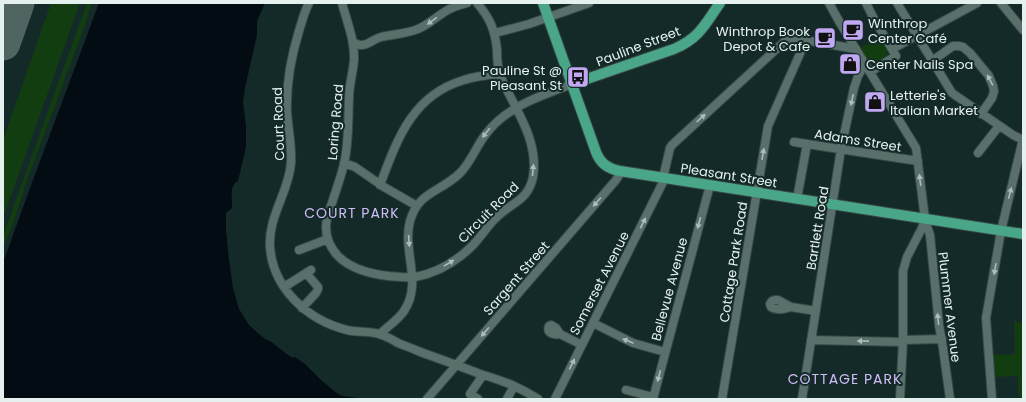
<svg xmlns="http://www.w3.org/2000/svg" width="1026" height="402" font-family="Poppins,sans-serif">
<rect width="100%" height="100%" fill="#142a28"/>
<path fill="#123d11" d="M51,3H80L3,218V140Z
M87,3H92L90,9L88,13L86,22L71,63L68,69L61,90L28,177L13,224L3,248V236Z
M879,37L887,50L888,54L885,58L872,65L869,63L860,48Z
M1014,321L1023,323V399H1019L1018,378L1017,376L994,377L992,355L1015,354Z"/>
<path fill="#030c12" d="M99,3H265L257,21V35L245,88L243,102L246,126V147L238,181C228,187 233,199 232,208L227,212L226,214V230L229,260L233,288L239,309L249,325L259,334L265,339L270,341L288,355L293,358L295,357L305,364L322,381L338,394L343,396L365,399H3V263L30,188Z"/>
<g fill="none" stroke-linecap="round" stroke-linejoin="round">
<path stroke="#506462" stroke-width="14" d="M6,34L14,3"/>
<path stroke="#506462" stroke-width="35" d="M3,43L17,3"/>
<g stroke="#374846" stroke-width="10">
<path id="minor" d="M309,3C304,12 302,22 299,31C291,57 286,84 287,112C288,129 292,145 291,163C289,192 268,216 270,247C273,288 307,320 347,330C358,333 371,330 382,335C388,337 393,340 398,343C405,346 412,348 418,351C439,359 460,366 480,374C491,377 502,381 512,385C521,389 530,394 538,399
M342,3C347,22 355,41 354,60C353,73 349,85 349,98C348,120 349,142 344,164C341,177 336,190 332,203C329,211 326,219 326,227C326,237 330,247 337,255C353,272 380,276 401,277C406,277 411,278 415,277C432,274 448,266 462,255C468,250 474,245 479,238C485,231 490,223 497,217C512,202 528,201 533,177C538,147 523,121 510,96C506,88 502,81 500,74C497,66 497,58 497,50C495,30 490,18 477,3
M829,3L840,23L916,148L925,219L922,228L907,257L903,271V340L900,399
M866,3L873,17L896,56L870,72
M897,3L952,93L1013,135L1023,140
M1001,3L1023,30
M495,33L529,24L589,3
M353,42C365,50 370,40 381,37C393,34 406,34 418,29C428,25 436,17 446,11C452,7 459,5 467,3
M892,49L977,3
M932,61L953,46H959L963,47L970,53L989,76L993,86L994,91L992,98L981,114
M794,142L918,161
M978,153L999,126
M344,163L355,167L384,187L417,206
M663,178L670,148L672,145L784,42L791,39H799L856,49
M380,185C397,140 412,95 464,80C475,76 487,75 500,74
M797,199L807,144
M925,220L930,235L939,325L943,348L950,399
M299,250L328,239
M284,287L311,270
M791,307C784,309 777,311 771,307L770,304L772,301L775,300H778L791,307L816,311
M302,308L316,293L318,289V287L306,273
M593,323L633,343L665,352
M380,334C388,326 398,320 404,311C423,283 402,251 410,221C418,192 440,192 459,174C471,163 476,146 486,134C507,106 541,96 572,84
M560,334C555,335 546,334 549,326L551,325L556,328L560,334L582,345
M811,340L902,342
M903,340L942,339
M626,390L653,397
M427,399L616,180L621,172
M478,399L470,394L483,375
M507,399L514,386
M555,399L665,178
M653,399L710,185
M722,399L768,126L806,40
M802,399L841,149L854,88L858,76L865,64
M992,399L986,318L1001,231L1023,139"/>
</g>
<g stroke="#374846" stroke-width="12">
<path id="major" d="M543,3L596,152C600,163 608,169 620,171L1023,234
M572,84L674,49C700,38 705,24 720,3"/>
</g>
<use href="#minor" stroke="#586f6c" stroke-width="8"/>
<use href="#major" stroke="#4aa688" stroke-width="10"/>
</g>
<defs><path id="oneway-solid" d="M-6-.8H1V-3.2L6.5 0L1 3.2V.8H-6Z"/></defs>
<g fill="#acbdbb">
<use href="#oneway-solid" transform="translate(432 21) rotate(144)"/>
<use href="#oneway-solid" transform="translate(990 80) rotate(-118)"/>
<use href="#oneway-solid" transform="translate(852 100) rotate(102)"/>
<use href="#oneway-solid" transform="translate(701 118) rotate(-42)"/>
<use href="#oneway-solid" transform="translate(486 133) rotate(129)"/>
<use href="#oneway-solid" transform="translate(763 154) rotate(-80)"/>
<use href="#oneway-solid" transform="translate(533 170) rotate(-85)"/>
<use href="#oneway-solid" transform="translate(920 180) rotate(-97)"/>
<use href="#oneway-solid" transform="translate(1010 193) rotate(-76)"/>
<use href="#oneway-solid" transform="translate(597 202) rotate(131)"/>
<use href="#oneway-solid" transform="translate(643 223) rotate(-63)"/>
<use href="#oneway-solid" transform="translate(699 223) rotate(105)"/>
<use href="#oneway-solid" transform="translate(409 241) rotate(86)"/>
<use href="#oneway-solid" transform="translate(449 263) rotate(-31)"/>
<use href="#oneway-solid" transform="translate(995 269) rotate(100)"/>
<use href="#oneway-solid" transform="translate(938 319) rotate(-96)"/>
<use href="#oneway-solid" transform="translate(485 332) rotate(131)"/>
<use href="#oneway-solid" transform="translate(628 341) rotate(-157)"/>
<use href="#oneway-solid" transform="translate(863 341) rotate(-179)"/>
<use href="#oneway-solid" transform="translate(572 364) rotate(-63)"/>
<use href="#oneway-solid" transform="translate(659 376) rotate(105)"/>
</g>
<defs>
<g id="cafe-square" transform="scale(1.15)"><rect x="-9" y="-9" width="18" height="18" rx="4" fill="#c1a8f3" stroke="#142a28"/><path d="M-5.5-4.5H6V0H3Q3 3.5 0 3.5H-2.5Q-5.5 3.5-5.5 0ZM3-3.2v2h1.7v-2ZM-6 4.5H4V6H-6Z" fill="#111"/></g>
<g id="shop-square" transform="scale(1.15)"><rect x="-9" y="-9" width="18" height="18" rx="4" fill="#c1a8f3" stroke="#142a28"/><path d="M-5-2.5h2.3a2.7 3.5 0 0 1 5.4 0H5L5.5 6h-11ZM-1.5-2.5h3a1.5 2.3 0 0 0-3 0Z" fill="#111"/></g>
<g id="bus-square" transform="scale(1.15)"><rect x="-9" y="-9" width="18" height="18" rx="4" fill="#c1a8f3" stroke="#142a28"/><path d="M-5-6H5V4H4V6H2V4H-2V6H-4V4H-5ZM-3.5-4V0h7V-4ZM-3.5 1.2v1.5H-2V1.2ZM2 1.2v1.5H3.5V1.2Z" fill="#111"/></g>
</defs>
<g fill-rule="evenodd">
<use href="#cafe-square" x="853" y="30"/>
<use href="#cafe-square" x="825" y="38"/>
<use href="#shop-square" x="850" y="64"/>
<use href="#bus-square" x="578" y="77"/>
<use href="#shop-square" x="875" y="102"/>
</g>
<g text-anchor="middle" stroke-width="4" stroke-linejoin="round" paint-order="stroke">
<g font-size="13" fill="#e4f1ef" stroke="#142a28" text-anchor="start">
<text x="868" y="28">Winthrop<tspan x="868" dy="15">Center Café</tspan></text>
<text x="810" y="36" text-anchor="end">Winthrop Book<tspan x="810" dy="15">Depot &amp; Cafe</tspan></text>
<text x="866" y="69">Center Nails Spa</text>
<text x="562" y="75" text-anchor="end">Pauline St @<tspan x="562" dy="15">Pleasant St</tspan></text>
<text x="890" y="100">Letterie's<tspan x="890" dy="15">Italian Market</tspan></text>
</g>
<g font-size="13" fill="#e4f1ef" stroke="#142a28">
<text transform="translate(638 46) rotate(-21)" y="5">Pauline Street</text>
<text transform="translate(335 122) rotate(-85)" y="5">Loring Road</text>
<text transform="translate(278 124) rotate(-92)" y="5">Court Road</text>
<text transform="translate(858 140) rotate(9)" y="5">Adams Street</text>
<text transform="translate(729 175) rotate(9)" y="5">Pleasant Street</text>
<text transform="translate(488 212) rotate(-45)" y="5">Circuit Road</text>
<text transform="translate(817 228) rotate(-81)" y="5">Bartlett Road</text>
<text transform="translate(733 262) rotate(-81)" y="5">Cottage Park Road</text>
<text transform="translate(516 278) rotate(-49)" y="5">Sargent Street</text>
<text transform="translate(599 283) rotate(-63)" y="5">Somerset Avenue</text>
<text transform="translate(669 289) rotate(-75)" y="5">Bellevue Avenue</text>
<text transform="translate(950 307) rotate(83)" y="5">Plummer Avenue</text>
</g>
<g font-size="14" letter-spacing="1" fill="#cebcf5" stroke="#142a28">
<text x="352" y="218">COURT PARK</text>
<text x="845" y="384">COTTAGE PARK</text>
</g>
</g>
<rect width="1026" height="402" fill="none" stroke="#e4f1ef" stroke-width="8"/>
</svg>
